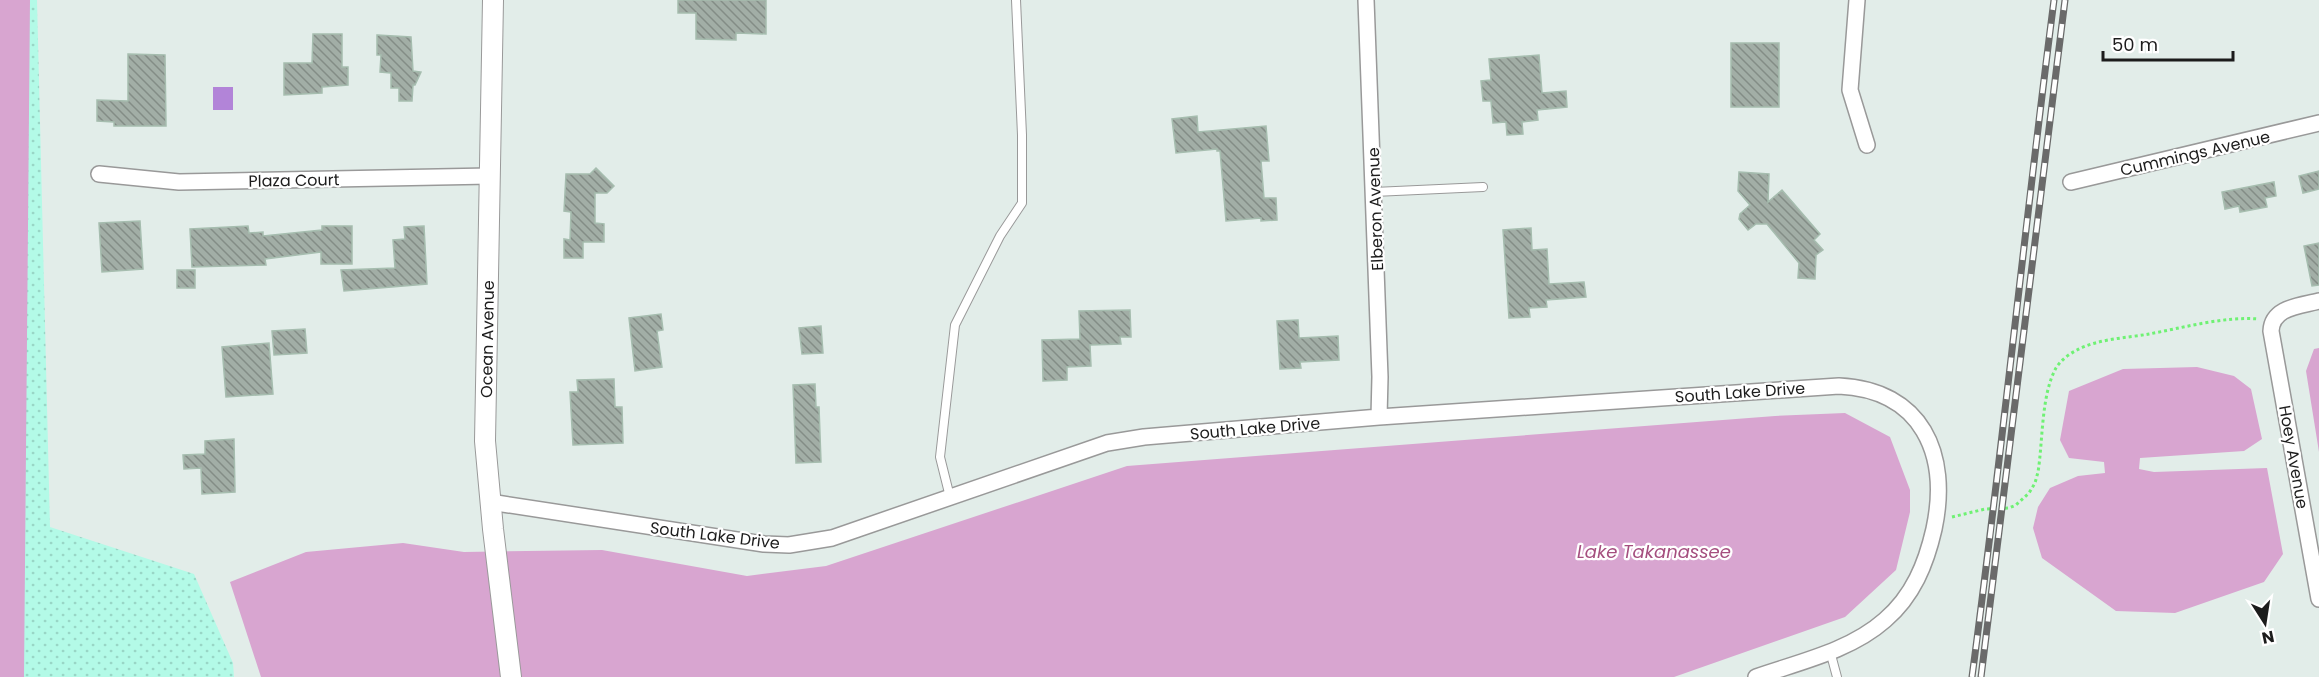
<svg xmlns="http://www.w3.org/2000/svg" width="2319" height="677" font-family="Poppins,sans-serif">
<defs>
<pattern id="sand-dots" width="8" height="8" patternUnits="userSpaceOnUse" patternTransform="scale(1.5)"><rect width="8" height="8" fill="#b3fae7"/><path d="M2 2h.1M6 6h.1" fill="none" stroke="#99d6c6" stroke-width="1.8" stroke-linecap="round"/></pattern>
<pattern id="building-back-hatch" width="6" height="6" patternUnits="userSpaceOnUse" patternTransform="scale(1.5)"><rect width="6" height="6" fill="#a2aea6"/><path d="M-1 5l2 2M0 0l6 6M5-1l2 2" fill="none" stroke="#838d86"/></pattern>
</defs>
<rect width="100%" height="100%" fill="#e2ede9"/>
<path fill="url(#sand-dots)" d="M0,0H37L50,527L194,574L233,663L234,677H0Z"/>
<path fill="#b284d8" d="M213,87H233V110H213Z"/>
<path fill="#d8a5d0" d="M0,0H30L24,677H0Z
M2319,348V452L2306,371L2314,349Z
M2197,367L2234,376L2251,389L2262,439L2244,451L2140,458L2139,469L2154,472L2267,468L2283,554L2264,582L2175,613L2116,611L2042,558L2033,528L2038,507L2050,488L2078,476L2105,473L2104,462L2069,458L2060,440L2069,391L2123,369Z
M1845,413L1890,437L1910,490V512L1896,570L1845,617L1674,677H261L230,582L306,552L403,543L464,552L602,550L747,576L826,566L1127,466L1775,416Z"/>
<path fill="url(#building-back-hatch)" stroke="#a6bdaf" stroke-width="1.5" d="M678,0H766V34L736,33V40L696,39V13H678Z
M313,34H342V67H348V85L322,87V93L284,95V63H312Z
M377,35L411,37L413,71L421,72L415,85H413L412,101H399V88H391V73L380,72L381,55H377Z
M1731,43H1779V107H1731Z
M128,54L165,55L166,126H114V122L97,121V100L128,101Z
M1539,55L1542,93L1566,91L1567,107L1537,110L1538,120L1522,122L1523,134L1507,135L1506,122L1493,123L1491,101H1483L1481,81L1491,80L1489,59Z
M1197,116L1198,132L1266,126L1269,161H1261L1264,198H1276L1277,220L1261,221V218L1226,221L1220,151H1217V149L1176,153L1172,119Z
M596,168L614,186L607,193H595V223L604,224V242H583V258H564V239L570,240L571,212L564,211L566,174H590Z
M2319,171V189L2303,193L2299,176Z
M1739,172L1769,174L1768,202L1782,190L1820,234L1814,240L1823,250L1816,255L1815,279L1798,278L1799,263L1767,224H1756L1748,230L1739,219L1740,214L1750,205L1738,191Z
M2274,182L2276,196L2265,198L2267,207L2240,212L2239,206L2225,209L2222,192Z
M140,221L143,269L102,272L99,223Z
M248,226L249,233L263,232V236L322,230V226H352V264H321V252L265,259L266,265L192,267L190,229Z
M424,226L427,284L344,291L341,270L395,268L393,240L405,239L404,227Z
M1531,228L1532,250L1547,249L1549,284L1584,282L1586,297L1546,300L1547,307L1529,308L1530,317L1509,318L1503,230Z
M2319,243V285L2312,286L2304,246Z
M177,270H195V288H177Z
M1130,310L1131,337H1120L1121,344L1090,345L1091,366L1067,367V380L1043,381L1042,340L1080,339L1079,311Z
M661,314L663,330L657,331L662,367L635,371L629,318Z
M1298,320L1299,338L1338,336L1339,360L1300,362L1301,368L1280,369L1277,321Z
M821,326L823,353L802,354L799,328Z
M305,329L307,353L274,355L272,331Z
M269,343L273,394L226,397L222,347Z
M614,379L615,407H622L623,443L573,445L570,392H578L577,380Z
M815,384L816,407H819L821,462L796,463L793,385Z
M234,439L235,492L202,494L201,468L184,469L183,455L205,454V441Z"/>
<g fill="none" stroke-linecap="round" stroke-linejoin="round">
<g stroke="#999" stroke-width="10">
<path id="service" d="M1374,192L1483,187
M950,497L940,457L955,325L1000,236L1022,203V135L1016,0
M1830,651L1837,677"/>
</g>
<g stroke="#999" stroke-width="18">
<path id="minor" d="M1366,0L1380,377L1379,417
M1857,0L1850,90L1867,145
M99,174L179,182L490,176
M2071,182L2319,123
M2319,301C2300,306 2272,307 2271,331L2319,599
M490,502L764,544L789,545L832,538L1107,443L1144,437L1379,417L1839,386C1922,390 1950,454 1934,529C1926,564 1913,596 1885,620C1850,651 1799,662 1756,677"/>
</g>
<g stroke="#999" stroke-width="22">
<path id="tertiary" d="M493,0L485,441L493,529L511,677"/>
</g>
<path stroke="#6ff174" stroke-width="3" stroke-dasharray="3 3" stroke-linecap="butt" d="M1952,517L1985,509L2009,508L2016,505L2029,493L2035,483L2038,472C2043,441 2041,395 2056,368C2061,360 2069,354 2077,350C2097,339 2126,338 2149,334C2182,328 2225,316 2258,319"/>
<use href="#service" stroke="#fff" stroke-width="8"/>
<use href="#minor" stroke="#fff" stroke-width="15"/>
<use href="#tertiary" stroke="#fff" stroke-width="20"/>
<g stroke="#6a6a6a" stroke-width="7">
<path id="rail" d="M1972,677C2002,452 2025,225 2054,0
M1981,677L2065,0"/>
</g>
<use href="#rail" stroke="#fff" stroke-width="4.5" stroke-dasharray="14" stroke-linecap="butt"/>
</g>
<g text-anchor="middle" stroke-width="4.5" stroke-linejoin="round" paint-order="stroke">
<g font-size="16" fill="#1c1c1c" stroke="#fff">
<text transform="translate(2195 153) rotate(-13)" y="6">Cummings Avenue</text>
<text transform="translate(294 180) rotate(-1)" y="6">Plaza Court</text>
<text transform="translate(1375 209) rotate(-92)" y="6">Elberon Avenue</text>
<text transform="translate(487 339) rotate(-89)" y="6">Ocean Avenue</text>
<text transform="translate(1740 392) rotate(-4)" y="6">South Lake Drive</text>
<text transform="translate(1255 428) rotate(-5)" y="6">South Lake Drive</text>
<text transform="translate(2294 457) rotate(80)" y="6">Hoey Avenue</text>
<text transform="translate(715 535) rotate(7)" y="6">South Lake Drive</text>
</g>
<g font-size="18" font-style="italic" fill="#a54f7f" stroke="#fff">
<text x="1654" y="558">Lake Takanassee</text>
</g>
</g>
<g transform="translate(2265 623) rotate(168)" stroke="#ffffff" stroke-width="4.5" paint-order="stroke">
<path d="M0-4.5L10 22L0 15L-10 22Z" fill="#1c1c1c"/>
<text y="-9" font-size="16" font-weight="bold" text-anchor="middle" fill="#1c1c1c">N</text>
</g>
<path d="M2103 51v9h130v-9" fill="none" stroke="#1c1c1c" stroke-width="3"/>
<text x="2112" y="51" font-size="18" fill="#1c1c1c" stroke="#ffffff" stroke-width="4.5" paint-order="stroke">50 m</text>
</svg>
